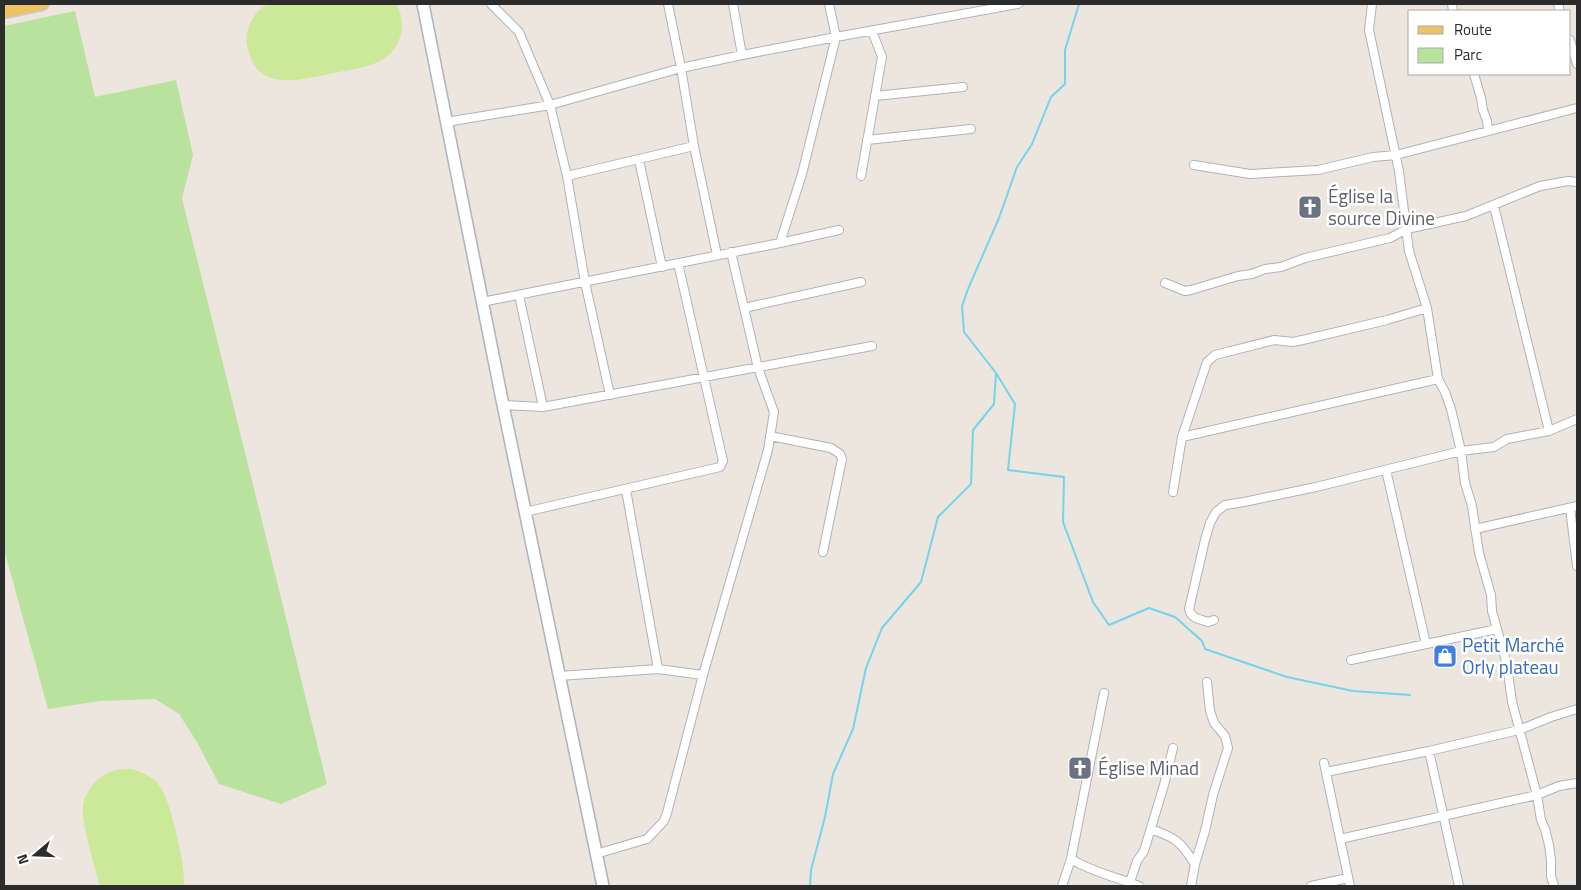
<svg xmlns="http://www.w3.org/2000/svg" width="1581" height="890" font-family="'Titillium Web',sans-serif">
<rect width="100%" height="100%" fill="#ede6de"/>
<path fill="#b8e29d" d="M75,11L95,97L176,80L193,155L182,198L327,784L281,804L219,784L197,742L179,714L155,699L100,701L48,709L4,549V26Z"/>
<path fill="#cce999" d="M269,4H397C402,16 404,27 399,40C388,67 358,68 334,73C308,78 265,92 251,59C248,50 245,42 247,33C249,21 258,8 269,4Z
M132,769C143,773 155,777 161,788C171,803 186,868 184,886H100C95,867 81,823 83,805C86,789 100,773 116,770C121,769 127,769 132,769Z"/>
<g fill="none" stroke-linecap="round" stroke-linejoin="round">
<path stroke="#75d3ec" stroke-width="2" d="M996,373L1015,404L1008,470L1064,477L1063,522L1093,602L1109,625L1149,608L1175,617L1202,641L1205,649L1287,677L1353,691L1410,695
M810,886L811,870L825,817L833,774L853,729L866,668L882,628L921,582L938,517L971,484L973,430L994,404L996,373L964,332L962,306L968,289L999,218L1017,167L1032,144L1051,97L1065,84V50L1079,4"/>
<g stroke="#afb2bc" stroke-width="10">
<path id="street" d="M491,4L519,32L550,105L567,176L585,282L610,395
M668,4L681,68L694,146L717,255
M733,4L742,55
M1372,4L1369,30L1399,171L1409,251L1427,308L1438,379L1445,392L1451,409L1461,451L1465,483L1472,506L1479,553L1491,595L1492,611L1507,665L1512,702L1537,795L1541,820L1545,829L1549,845L1551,860V876L1554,886
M1452,4L1453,11
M1558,4L1560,11
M1570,40L1577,64
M1474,74L1481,98L1483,110L1487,121L1488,131
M875,96L963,87
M446,122L550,105L681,68L742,55L836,37L829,4
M867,140L971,129
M639,160L662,267
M1194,165L1250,174L1318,170L1373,157L1396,155L1577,108
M567,176L694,146
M861,176L882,57L872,31
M1494,206L1549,431
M780,243L802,174L836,37L1018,4
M1165,283L1185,291L1191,290L1238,276L1252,274L1265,269L1281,267L1305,258L1390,238L1407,229L1466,216L1540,186L1568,181L1577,182
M519,295L543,407
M482,302L780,243L839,230
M744,308L861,282
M503,405L543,407L872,346
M770,436L831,448L840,454L842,459L823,552
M1182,437L1438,379
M1386,470L1426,644
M626,490L658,669
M1173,492L1182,437L1207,362L1215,355L1274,340L1293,342L1307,339L1387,320L1427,308
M1570,508L1577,566
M525,512L720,467L723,461L678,263
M1475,529L1577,506
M1214,620L1208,622C1200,619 1191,619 1189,609L1205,540L1210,523L1216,512L1225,505L1244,502L1316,487L1461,451L1494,447L1507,439L1549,431L1577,419
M1351,660L1497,629
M559,676L658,669L703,675
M1429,751L1459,886
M1324,763L1350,886
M1326,772L1429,751L1519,730L1551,717L1577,709
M1151,829C1176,838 1180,841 1195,864
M1340,839L1537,795L1559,786L1577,783
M596,854L647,839L664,821L667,813L703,675L768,450L774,412L758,368L731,252
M1071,859C1092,872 1116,877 1139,886
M1130,882L1137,861L1144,851L1164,785L1173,748
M1062,886L1071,859L1104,693
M1191,886L1195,864L1205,831L1213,795L1228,748L1225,736L1214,723L1210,711L1207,682
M1311,886L1348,878"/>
</g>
<g stroke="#afb2bc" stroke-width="14">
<path id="secondary" d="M423,4L503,405L603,886"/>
</g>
<g stroke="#c8c8c8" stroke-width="15">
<path id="primary" d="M4,12L42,4"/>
</g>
<use href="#street" stroke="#fff" stroke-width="8"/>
<use href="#secondary" stroke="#fff" stroke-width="11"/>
<use href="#primary" stroke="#edc463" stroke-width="12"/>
</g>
<defs>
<g id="church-square" transform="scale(1.25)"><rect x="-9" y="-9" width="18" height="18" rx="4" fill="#6b7280" stroke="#fff"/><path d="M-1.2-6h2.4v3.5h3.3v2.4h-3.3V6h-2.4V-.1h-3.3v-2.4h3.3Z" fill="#fff"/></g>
<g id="shop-square" transform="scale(1.25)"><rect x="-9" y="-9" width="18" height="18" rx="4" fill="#3f7fe0" stroke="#fff"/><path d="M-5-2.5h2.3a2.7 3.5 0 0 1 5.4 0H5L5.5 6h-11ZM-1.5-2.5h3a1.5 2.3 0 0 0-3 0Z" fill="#fff"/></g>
</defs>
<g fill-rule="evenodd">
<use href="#church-square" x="1310" y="207"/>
<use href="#shop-square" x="1445" y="656"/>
<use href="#church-square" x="1080" y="768"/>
</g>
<g text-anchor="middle" stroke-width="5" stroke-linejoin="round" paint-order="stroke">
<g font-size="19" fill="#5b616d" stroke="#fff" text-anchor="start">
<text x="1328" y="203">Église la<tspan x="1328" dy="22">source Divine</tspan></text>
<text x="1098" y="775">Église Minad</text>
</g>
<g font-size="19" fill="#366cbe" stroke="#fff" text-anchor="start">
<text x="1462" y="652">Petit Marché<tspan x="1462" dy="22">Orly plateau</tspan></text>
</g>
</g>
<rect width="1581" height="890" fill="none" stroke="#2c2c2c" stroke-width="10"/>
<rect x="1408" y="10" width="162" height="65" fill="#ffffff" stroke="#ababab"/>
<rect x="1418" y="26" width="25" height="8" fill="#edc463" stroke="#ababab"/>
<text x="1454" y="35" font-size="15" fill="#2c2c2c">Route</text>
<rect x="1418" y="48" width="25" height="15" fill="#b8e29d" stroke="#ababab"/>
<text x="1454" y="60" font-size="15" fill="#2c2c2c">Parc</text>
<g transform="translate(35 855) rotate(251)" stroke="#ffffff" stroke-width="4" paint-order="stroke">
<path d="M0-4L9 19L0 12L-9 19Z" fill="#2c2c2c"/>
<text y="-8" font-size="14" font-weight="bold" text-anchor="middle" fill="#2c2c2c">N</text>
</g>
</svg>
